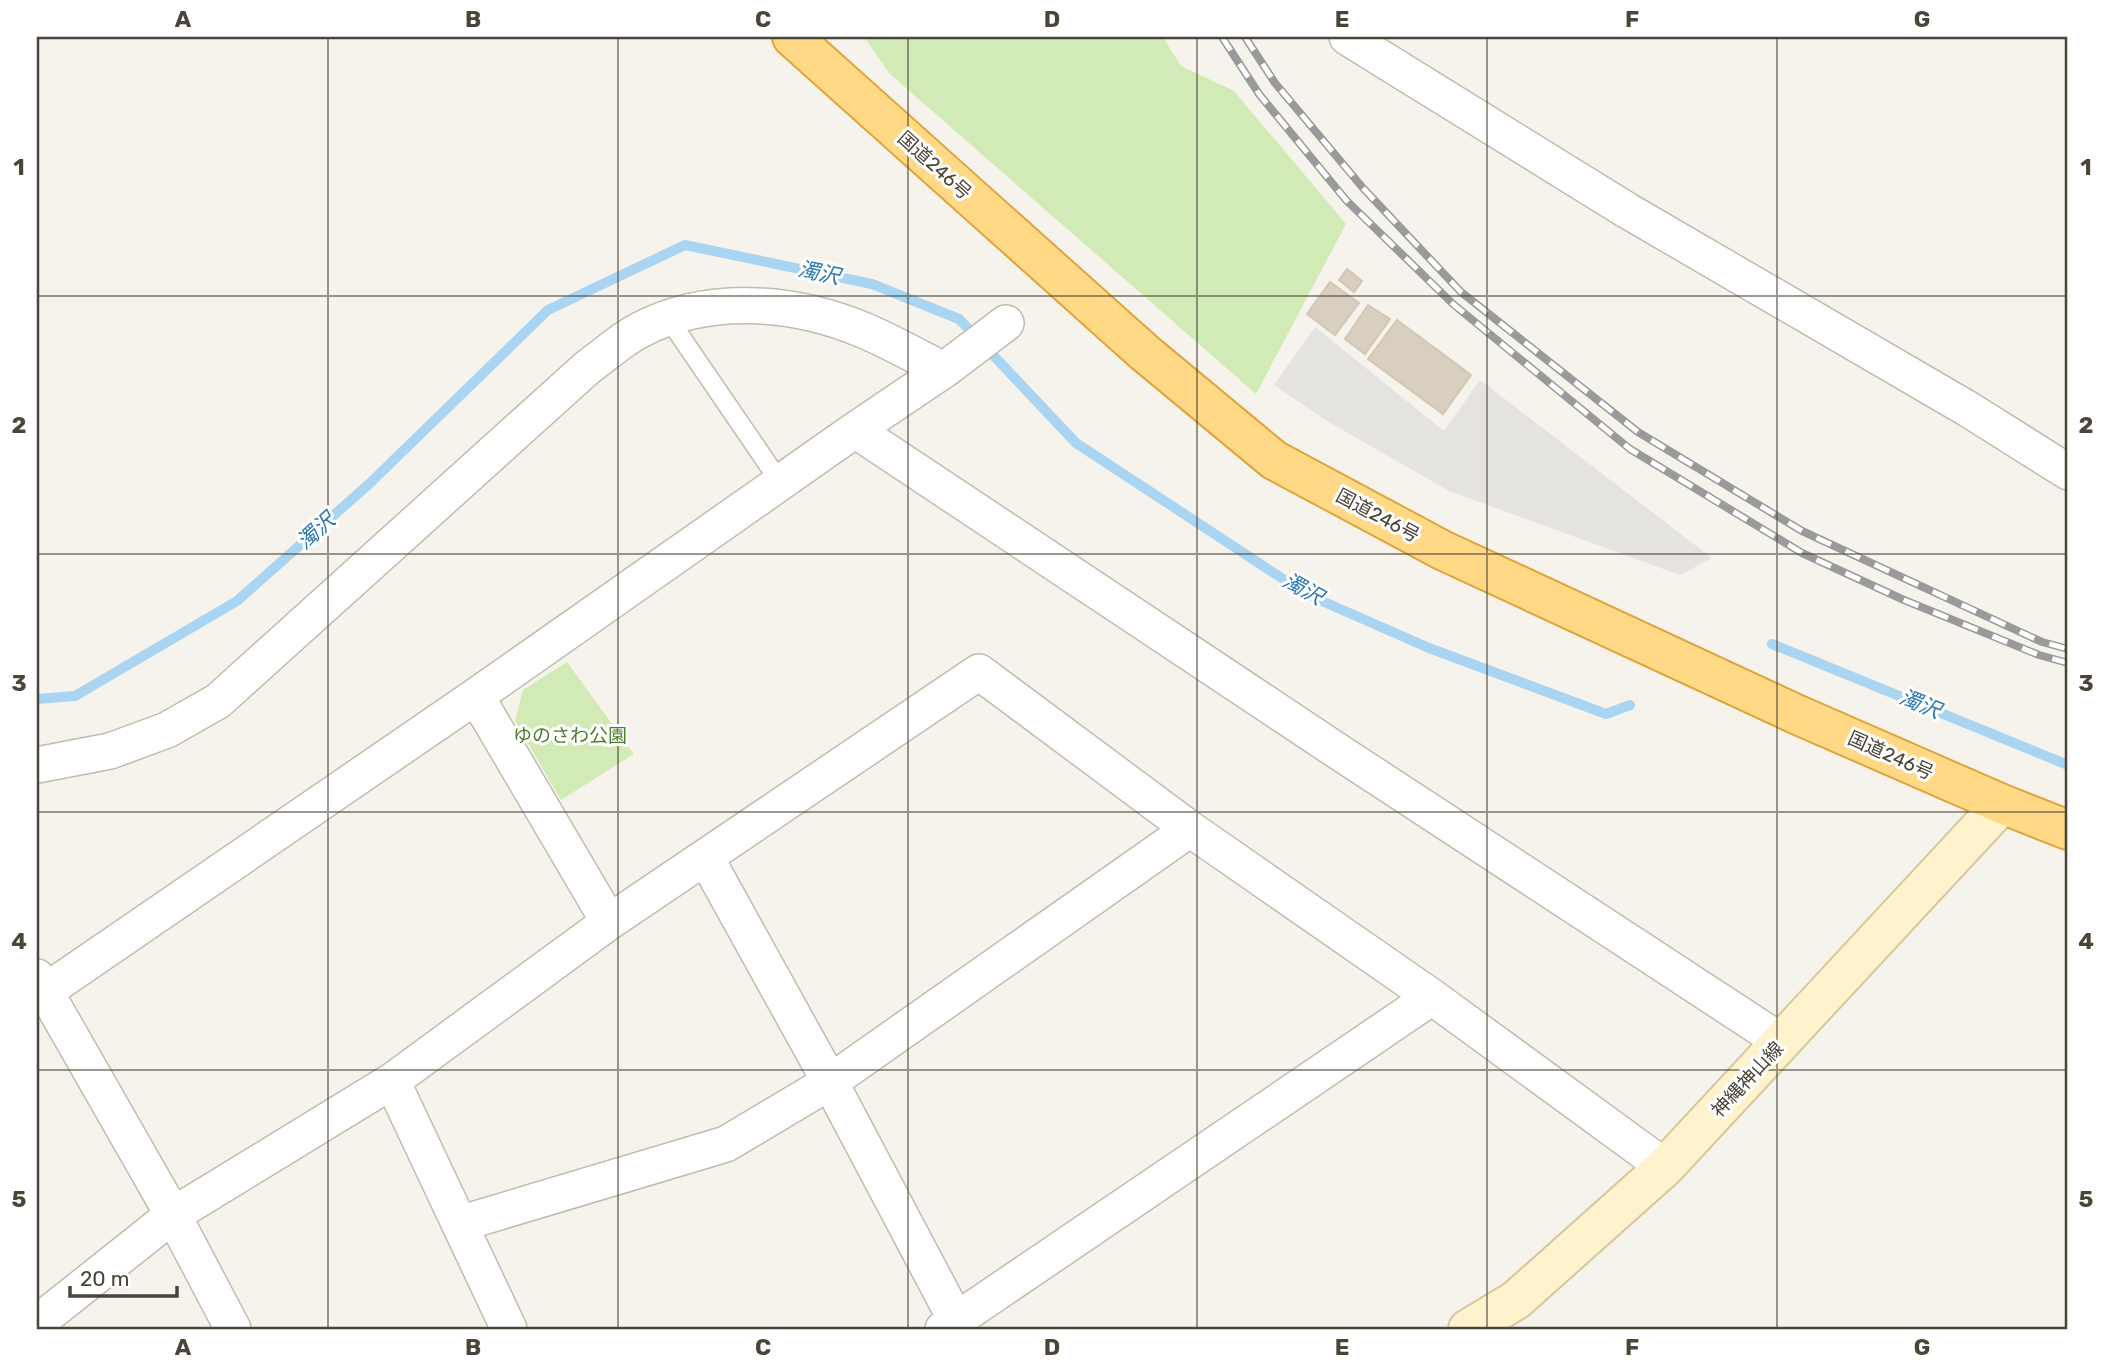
<svg xmlns="http://www.w3.org/2000/svg" width="2105" height="1366" font-family="Rubik,'Noto Sans JP',sans-serif">
<rect width="100%" height="100%" fill="#f6f3ec"/>
<path fill="#d2eab5" d="M864,37H1163L1181,66L1234,91L1346,224L1256,394L890,74Z
M567,662L634,754L561,800L515,721L523,690Z"/>
<path fill="#e5e3e0" d="M1315,327L1444,431L1480,380L1712,558L1680,575L1449,491L1327,421L1274,385Z"/>
<g fill="none" stroke-linecap="round" stroke-linejoin="round">
<path stroke="#a9d4f2" stroke-width="10" d="M1772,644L2068,765
M37,699L75,696L237,601L369,484L548,310L685,245L872,284L959,319L1076,443L1306,594L1429,648L1606,714L1630,705"/>
</g>
<path fill="#d8cfc1" stroke="#d3c7b4" stroke-width="2" d="M1347,269L1362,281L1354,292L1339,280Z
M1330,282L1359,303L1335,335L1307,314Z
M1368,305L1390,319L1365,354L1345,339Z
M1397,320L1471,375L1443,414L1368,359Z"/>
<g fill="none" stroke-linecap="round" stroke-linejoin="round">
<g stroke="#c2bbae" stroke-width="21">
<path id="service" d="M668,318L780,482"/>
</g>
<g stroke="#c2bbae" stroke-width="38">
<path id="minor" d="M1347,37L1628,211L1968,409L2068,472
M855,430L1342,754L1782,1042
M476,696L609,922
M37,765L110,751L167,730L218,701L588,367C605,355 622,339 640,330C709,294 793,301 863,330C890,341 917,357 944,370
M706,858L830,1082L956,1320
M37,977L173,1215L37,1323
M37,995L46,991L476,696L855,430L944,370L1006,323
M392,1081L509,1329
M459,1224L726,1144L830,1082L1190,829
M233,1329L173,1215L392,1081L609,922L979,672L1190,829L1432,997L1665,1167
M943,1329L1432,997"/>
</g>
<g stroke="#d6c79b" stroke-width="42">
<path id="secondary" d="M1468,1329L1516,1300L1665,1167L2002,804"/>
</g>
<g stroke="#e0a43c" stroke-width="42">
<path id="trunk" d="M792,37L1145,353L1274,460L1442,550L1798,715L2002,804L2068,830"/>
</g>
<use href="#service" stroke="#fff" stroke-width="18"/>
<use href="#minor" stroke="#fff" stroke-width="35"/>
<use href="#secondary" stroke="#fff3cd" stroke-width="38"/>
<use href="#trunk" stroke="#ffd985" stroke-width="38"/>
<g stroke="#9a9a9a" stroke-width="8">
<path id="rail" d="M1222,37L1259,94L1346,200L1453,304L1630,449L1802,553L1904,600L2039,655L2068,663
M1245,37L1275,83L1363,188L1461,292L1638,432L1802,531L2042,642L2068,649"/>
</g>
<use href="#rail" stroke="#fff" stroke-width="5" stroke-dasharray="16" stroke-linecap="butt"/>
</g>
<path fill="none" stroke="#4b4439" stroke-width="2" stroke-opacity="0.55" d="M328,37V1329M618,37V1329M908,37V1329M1197,37V1329M1487,37V1329M1777,37V1329M37,296H2068M37,554H2068M37,812H2068M37,1070H2068"/>
<g text-anchor="middle" stroke-width="6" stroke-linejoin="round" paint-order="stroke">
<g font-size="19" fill="#4b4439" stroke="#fff">
<text transform="translate(935 165) rotate(42)" y="7">国道246号</text>
<text transform="translate(1378 515) rotate(28)" y="7">国道246号</text>
<text transform="translate(1891 755) rotate(24)" y="7">国道246号</text>
<text transform="translate(1747 1079) rotate(-47)" y="7">神縄神山線</text>
</g>
<g font-size="19" fill="#4a7f2a" stroke="#fff">
<text x="570" y="742">ゆのさわ公園</text>
</g>
<g font-size="21" font-style="italic" fill="#2e7ab2" stroke="#fff">
<text transform="translate(819 273) rotate(12)" y="7">濁沢</text>
<text transform="translate(316 531) rotate(-42)" y="7">濁沢</text>
<text transform="translate(1303 589) rotate(29)" y="7">濁沢</text>
<text transform="translate(1920 704) rotate(22)" y="7">濁沢</text>
</g>
</g>
<rect width="2105" height="1366" fill="none" stroke="#ffffff" stroke-width="77"/>
<path d="M70 1286v10h107v-10" fill="none" stroke="#4b4439" stroke-width="3.5"/>
<text x="80" y="1286" font-size="21" fill="#4b4439" stroke="#ffffff" stroke-width="5" paint-order="stroke">20 m</text>
<rect x="38" y="38" width="2028" height="1290" fill="none" stroke="#4b4439" stroke-width="2.5"/>
<g font-size="23" text-anchor="middle" font-weight="bold" fill="#4b4439">
<text x="183" y="27">A</text>
<text x="473" y="27">B</text>
<text x="763" y="27">C</text>
<text x="1052" y="27">D</text>
<text x="1342" y="27">E</text>
<text x="1632" y="27">F</text>
<text x="1922" y="27">G</text>
<text x="19" y="175">1</text>
<text x="2086" y="175">1</text>
<text x="19" y="433">2</text>
<text x="2086" y="433">2</text>
<text x="19" y="691">3</text>
<text x="2086" y="691">3</text>
<text x="19" y="949">4</text>
<text x="2086" y="949">4</text>
<text x="19" y="1207">5</text>
<text x="2086" y="1207">5</text>
<text x="183" y="1355">A</text>
<text x="473" y="1355">B</text>
<text x="763" y="1355">C</text>
<text x="1052" y="1355">D</text>
<text x="1342" y="1355">E</text>
<text x="1632" y="1355">F</text>
<text x="1922" y="1355">G</text>
</g>
</svg>
